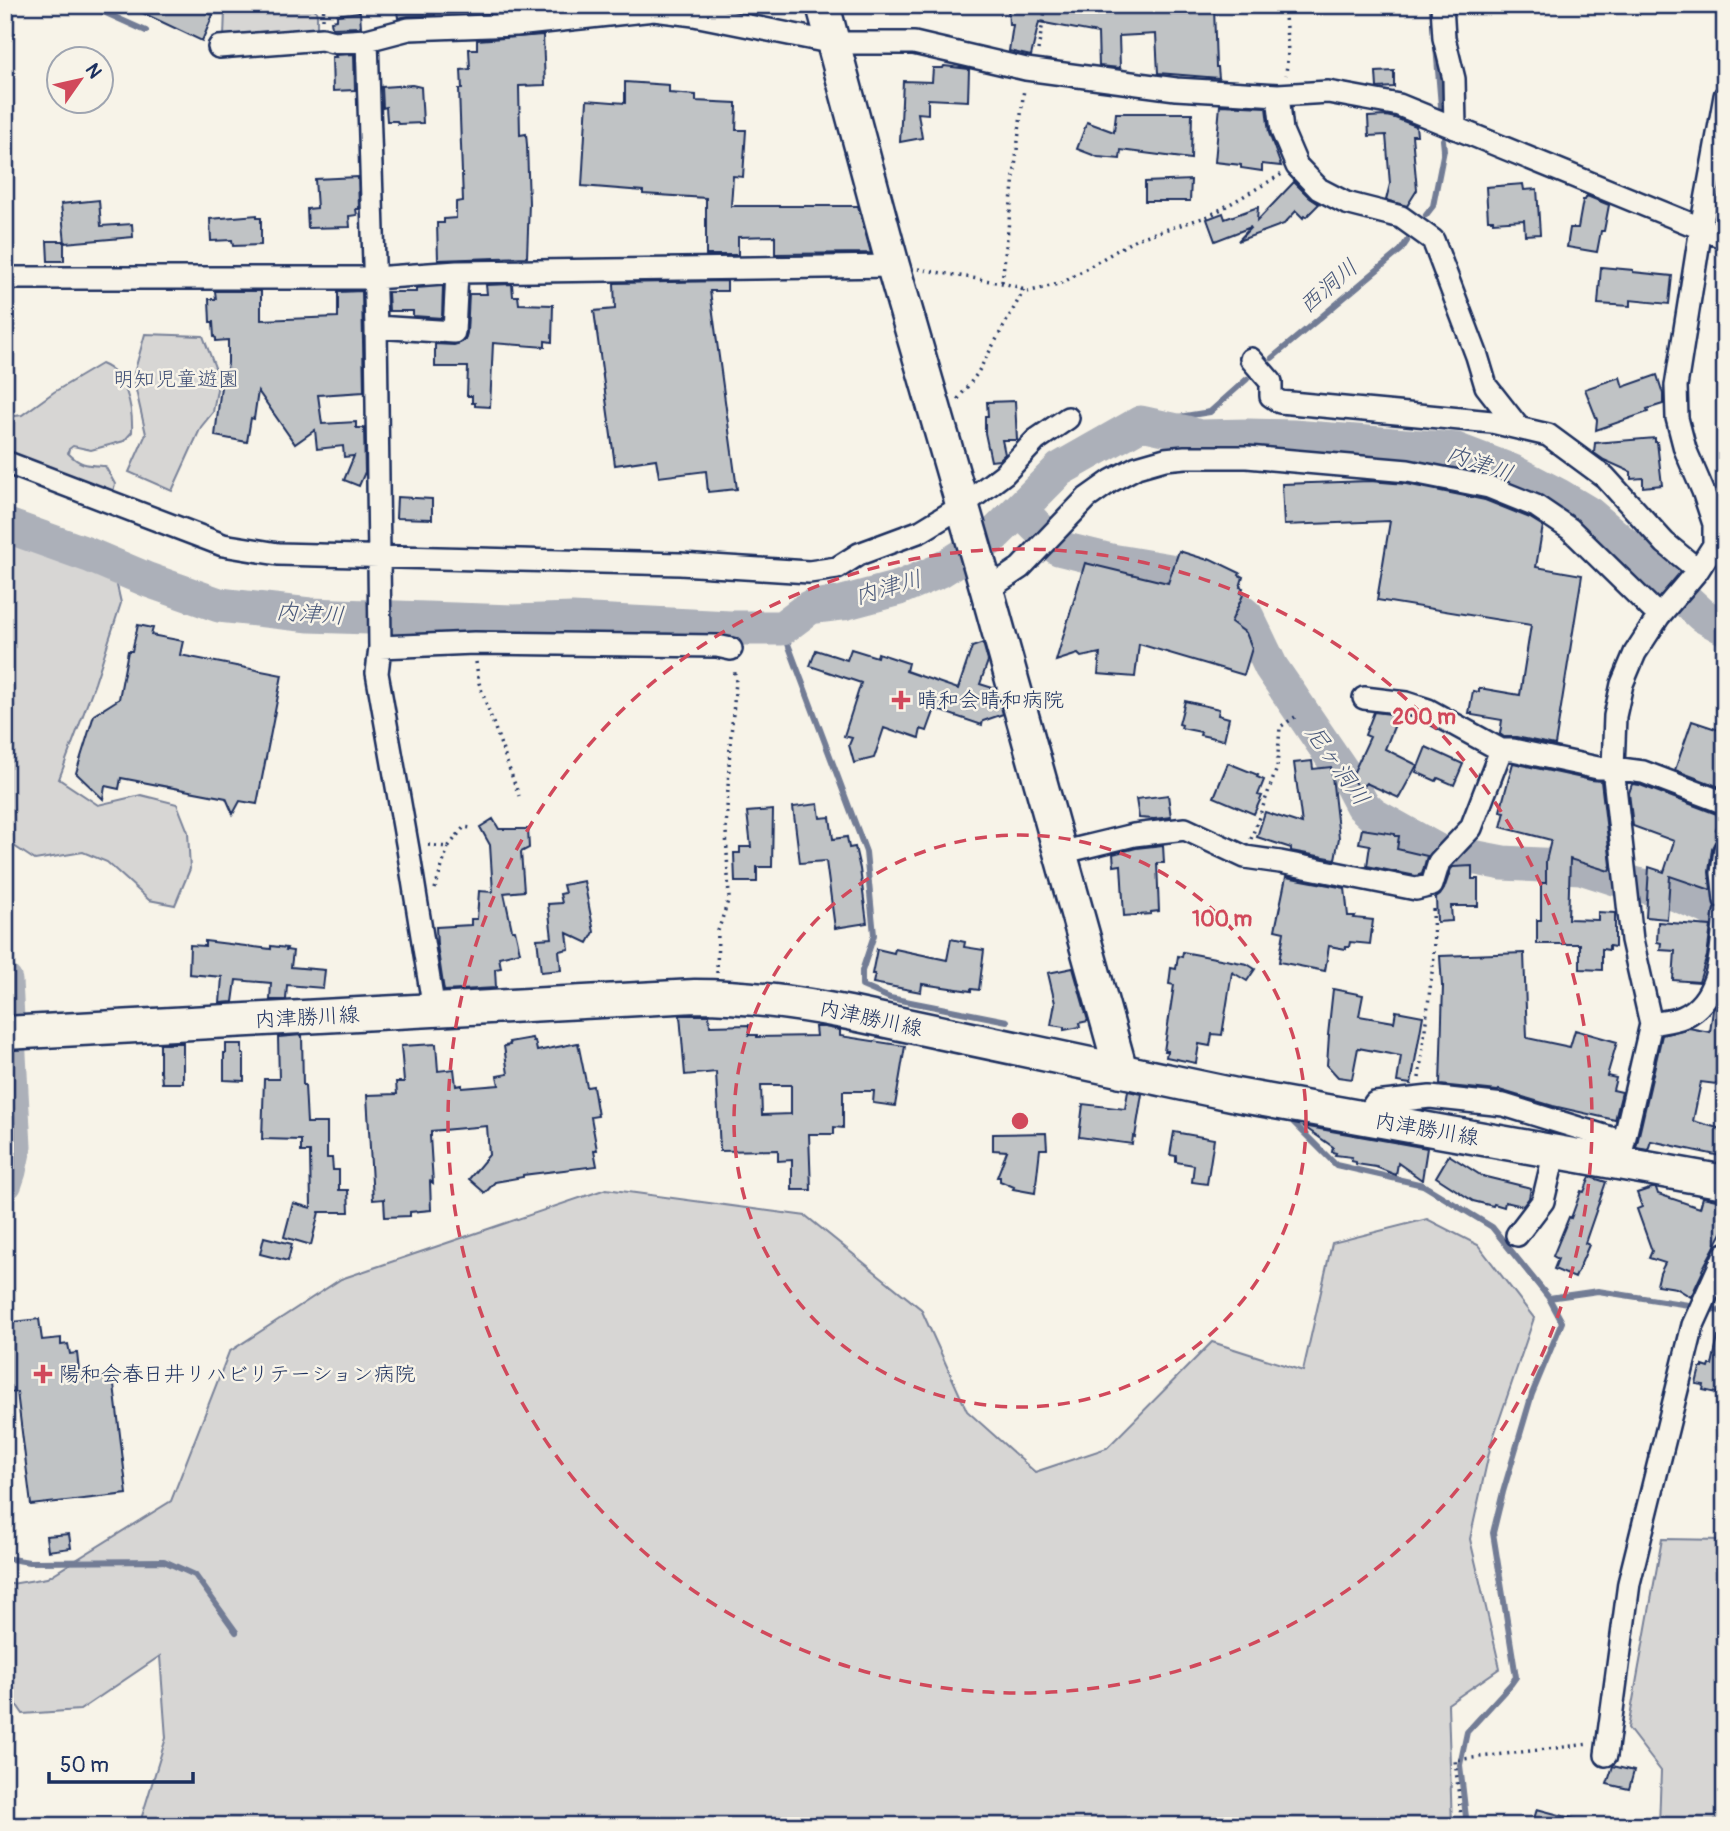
<svg xmlns="http://www.w3.org/2000/svg" width="1730" height="1831" font-family="Pangolin,'Klee One',sans-serif">
<rect width="100%" height="100%" fill="#f7f3e8"/>
<filter id="ink" filterUnits="userSpaceOnUse"><feTurbulence type="fractalNoise" baseFrequency=".0143" numOctaves="2"/><feDisplacementMap in="SourceGraphic" scale="14" xChannelSelector="R" yChannelSelector="G"/><feConvolveMatrix kernelMatrix="1 2 1 2 8 2 1 2 1" color-interpolation-filters="sRGB"/></filter>
<g filter="url(#ink)">
<path fill="#d7d6d4" stroke="#798299" stroke-width="2" d="M222,5H314L317,15V33L224,37L225,10Z
M145,334L203,336L219,378L213,412L201,427L172,491L129,472L146,434L133,377Z
M101,364C127,374 133,408 132,432L124,441L91,450L73,446L69,449L68,453C81,466 87,465 105,466L115,484L113,491L105,496L5,458V414L15,416L22,415L54,392Z
M5,532L92,566L116,581L121,603L95,683L59,779L98,805L141,795L177,804L188,832L190,869L175,905L149,900L107,862L83,852L35,860L5,840Z
M606,1189L806,1216L921,1309L967,1411L1035,1472L1107,1448L1212,1342L1303,1371L1332,1243L1427,1219L1478,1245L1534,1318L1491,1444L1470,1539L1500,1668L1448,1704L1452,1826H139L166,1738L160,1656L80,1710L23,1714L5,1688V1585L47,1578L171,1501L229,1352L341,1279Z
M1662,1539L1725,1540V1826H1659L1661,1771L1628,1728Z"/>
<g fill="none" stroke-linecap="round" stroke-linejoin="round">
<path stroke="#727c95" stroke-width="6" d="M88,5L146,31
M1436,46L1441,106
M1426,215L1433,206L1444,150L1443,140
M1272,358L1401,250L1407,241
M1141,423L1210,412L1247,379
M782,628L866,852L874,935L862,971V986L890,998L1007,1021
M1294,1123L1336,1165L1423,1185L1492,1227L1549,1298L1598,1291L1695,1306
M1706,1308L1725,1312
M5,1558L29,1562L164,1561L195,1575L236,1632
M1467,1826L1460,1765L1467,1732L1511,1684L1516,1677L1493,1533L1503,1492L1532,1394L1562,1322L1549,1298"/>
<path stroke="#acb0b9" stroke-width="35" d="M1020,510L1058,548L1111,561L1170,571L1228,601L1247,617L1271,667L1352,786L1362,805L1373,815L1450,858H1477L1503,863L1581,867L1634,884L1671,892L1706,906L1725,916
M5,525L89,555L148,580L219,605L310,615L513,622L572,620L730,628H782L810,607L843,603L899,588L939,571L990,539L1060,469L1141,423L1187,433L1199,437L1248,436L1293,437L1456,450L1511,471L1559,496L1589,514L1636,554L1702,615L1725,628
M5,981L14,1147L9,1171L5,1183"/>
</g>
<path fill="#c0c3c5" stroke="#1b2f5e" stroke-width="2" fill-rule="evenodd" d="M126,5H191L213,15L202,41Z
M396,5H434L435,15L408,16L398,18Z
M489,5H541L542,9L490,13Z
M1008,5H1156V8L1214,7L1216,67H1218L1219,78L1158,73L1156,34L1119,36L1120,68L1099,66L1098,33L1039,22L1031,56L1009,51L1013,25H1009Z
M360,12L361,27L332,28L331,21L337,20V15Z
M543,35L545,85L519,86L520,135L526,134L527,145L529,203L527,257L438,260L437,223H444V219L456,218V202L463,201L459,89H462L461,70L470,69L469,49H477V40Z
M354,54L355,90L333,91L332,57H336L335,55Z
M944,66L969,69L968,101L928,99V114L918,113L922,138L900,142L903,81L932,82L933,68H943Z
M1394,71V87L1377,88L1376,72Z
M625,82L669,85V93L696,95V101L736,103V107H737L736,130H746L743,177L733,176L731,206H858L871,253L775,254V236L738,237V255H706V198L643,194V191L582,186L587,100L625,103Z
M412,85L421,87L423,123L398,124L397,121H387L386,107L383,108L382,87Z
M1220,105L1266,107L1269,133L1281,166L1262,164V171L1241,168V165L1215,162Z
M1116,113H1192L1191,159L1121,150L1120,159L1098,157L1077,149L1087,122L1114,132Z
M1386,116L1395,118L1416,126L1417,135H1412L1417,190L1407,206L1386,200L1390,184L1386,135L1369,136L1368,117Z
M358,177L359,209H356L357,215L349,216L350,227L308,228L307,209L317,208L315,179Z
M1191,180L1190,201H1145V182Z
M1294,182L1310,198L1319,204L1306,217L1304,216L1303,218L1296,211L1284,224L1238,241L1251,227L1215,241L1207,219L1223,213L1225,219L1258,207L1257,221Z
M1523,184L1524,190L1537,189L1540,234L1525,235L1524,220L1493,222V220H1488L1486,187Z
M1587,196L1609,205L1604,231H1601L1597,252L1567,247L1570,228H1578L1583,200H1585Z
M99,200L101,226L132,224L133,237L65,243L61,204Z
M257,215V218H261V245L233,246L232,240L211,241L210,219Z
M47,241H64V261H48Z
M1601,267L1633,270V272L1672,276L1669,304L1630,300V306L1598,304Z
M727,281V291H710L737,489L708,492L706,471L659,477L656,459L615,465L594,311L615,309L614,283Z
M512,284L513,296H518L519,304L553,305L552,342L545,341V347L493,343L490,407L475,406V403H472V396H467L468,367H435V344L454,345L460,343L465,340L467,333L469,294H487L486,285Z
M443,286L442,318L413,316V311H389L388,292H416V288Z
M215,291H261V320L338,317V292L362,291L364,392L318,395L322,424L356,422V428H364L365,472L359,486L344,480L354,456L344,457L343,446L317,449L315,430L295,444L258,391L254,419L251,418L247,442L215,436L222,378L225,379L228,363V340L216,341V338L214,337L213,322H210L209,299H216Z
M1657,375L1663,394V404L1647,409L1648,412L1596,430L1597,420L1585,389L1620,377L1623,387Z
M1015,401L1017,440H1002L1005,454L999,460L991,461L985,433V416H988L987,402Z
M1655,438V442H1657L1662,485L1643,487V478L1631,479V472L1604,460L1594,453L1595,443Z
M1370,481L1406,484L1485,500L1530,518L1543,526L1536,567L1582,575L1555,745L1516,737H1504L1500,734L1502,720L1472,715V713H1469L1473,691L1479,692V688L1520,695L1531,625L1377,600L1390,521L1284,525L1282,484Z
M397,497L432,499V519L396,518Z
M1179,551L1208,560L1209,558L1240,573L1239,575L1243,577L1240,587L1243,588L1241,593L1243,595L1231,622L1246,633L1252,648L1244,675L1139,644L1135,677L1098,674L1100,653L1081,657L1078,654L1056,661L1085,563L1168,583Z
M138,625L153,628L151,635L183,641L180,655L282,675L257,804L240,801L233,814L226,798L121,778L119,789L105,786L103,799L76,773L94,715L119,699L128,651H132Z
M983,643L988,661L980,684L996,689L1003,714L983,721L982,725L935,709L927,731L921,729L919,738L899,731L898,733L884,728L874,758L854,763L849,745L852,738L844,736L861,683L810,666L816,650L847,660L851,649L877,657L878,653L908,663L906,671L958,689L972,647Z
M1185,701L1219,709L1218,715L1229,718L1224,740L1200,735L1201,732L1181,728L1182,725L1179,724Z
M1374,712L1391,714L1398,717L1385,749L1417,765L1399,798L1366,783L1360,789L1351,778L1370,737L1365,735Z
M1692,721L1725,732V789L1675,770Z
M1426,747L1463,764L1454,785L1438,778L1436,781L1416,772Z
M1312,761L1313,769L1331,767L1339,838L1335,859L1291,851V848L1257,837L1265,812L1302,824L1294,763Z
M1228,763L1258,775L1257,777L1264,780L1258,795L1262,796L1254,814L1214,797Z
M1513,763L1591,780L1601,781L1611,865L1609,871L1570,859L1568,919L1598,920V912L1615,913V947L1609,946V950L1602,949V970L1580,969V944H1537V920H1541V883H1546V861L1551,840L1501,827L1505,812L1500,811Z
M1632,784L1640,785L1722,816L1716,830L1722,832L1720,838L1715,842L1712,848L1709,872L1711,890L1670,876L1667,919L1646,917L1649,867L1664,872L1674,841L1633,826L1629,793Z
M1168,795L1171,817L1154,819L1139,818L1136,799Z
M818,804L820,818L830,817L833,839L847,837L849,848L855,847L860,869L867,923L835,928L826,861L800,863L793,807Z
M773,810L772,867H757V882H735L734,853H740V847H751L747,812Z
M493,819L499,829H528L529,848L521,852L524,891L504,893L512,930H515L520,952L499,957L501,968L495,969L496,988L444,991L437,945L436,927L471,925V919H477L479,891L493,892L490,845L480,827Z
M1362,829L1395,834V836H1399L1397,849L1427,856L1422,874L1416,876L1367,866L1370,845L1359,843Z
M1163,845L1164,863H1157L1159,911L1151,912V914L1124,916L1121,865L1114,866L1113,854L1136,848Z
M1472,866V879H1478V906H1451L1452,921L1437,922L1436,898L1440,895L1444,889L1451,869L1453,867Z
M1286,877L1345,888L1348,916H1355L1354,918L1373,920L1370,944L1350,942L1349,947H1346V949L1329,946L1325,971L1279,962L1284,932L1275,930Z
M584,881L594,932L588,943L567,933L569,949L559,951L561,970L541,972L537,939L552,938L548,904L562,903L560,894L565,893L563,885Z
M1658,922L1711,926L1707,956L1699,982L1673,980L1675,951L1660,950L1661,943L1657,942Z
M951,939L965,942L964,947L984,950L979,990L971,989V991L922,984L921,992L873,983L875,974H872L877,949L894,953L895,949L947,960Z
M205,941L271,949V946L287,948L286,950L293,951L291,967L325,970L323,988L287,985L286,1000H270L271,983L236,980L233,1002L220,1003L222,977L189,974L190,945L205,946Z
M1183,952L1247,964L1255,969L1247,981L1232,972L1222,1035L1212,1034L1210,1046L1199,1044L1196,1063L1166,1057L1167,1051H1164L1174,985L1169,984L1171,968L1176,969L1178,956L1182,957Z
M1524,953L1527,1038L1570,1047L1575,1030L1617,1042L1607,1076L1616,1078L1613,1090L1622,1092L1615,1120L1553,1106L1499,1090L1498,1091L1440,1085L1443,986H1442L1440,956Z
M1073,968L1088,1021L1079,1023L1080,1027L1064,1030V1027L1051,1025L1055,1003L1048,973Z
M1333,989L1363,995L1359,1016L1394,1022L1396,1011L1423,1016L1411,1084L1397,1082L1401,1056L1358,1048L1352,1079L1338,1077L1327,1065L1329,1035H1328Z
M1723,994H1725V1085L1701,1082L1693,1121L1725,1130V1157L1651,1141L1648,1150L1636,1148L1662,1035L1689,1028L1710,1032L1713,1010Z
M680,1015H709L710,1026L749,1025V1035H757V1037L816,1036L815,1027H824L840,1030V1036L905,1046L895,1106L873,1103L874,1091H843V1128L834,1127V1134H809L811,1190H792V1160L778,1161V1150L720,1151L716,1072L685,1075ZM761,1085H791V1114L762,1115Z
M302,1035L303,1085H305L307,1123H327V1158H332L333,1170H339V1190H348L349,1212H319L311,1245L284,1237L293,1203L311,1208L310,1152H301V1140L262,1139L264,1079H279L278,1037Z
M532,1038L533,1041H535L537,1051L578,1043L587,1087L593,1086L598,1116L591,1117L597,1150H594L597,1166L523,1175V1177L495,1182L485,1193L469,1179L489,1155L487,1126L431,1131V1136H430L433,1183L430,1181L431,1210L410,1212V1216L385,1217L384,1199L373,1200L367,1095L397,1094L396,1082H404L401,1046L436,1044L438,1071L454,1069L456,1086L462,1085V1088L499,1085L497,1076L508,1074L504,1046L510,1045L509,1042Z
M167,1043H183V1083H162L161,1072H160V1044H168Z
M226,1044H242V1054H244V1081L224,1080V1053H226Z
M1128,1091L1142,1094L1135,1137L1133,1136L1132,1144L1079,1137L1083,1104L1125,1109Z
M1303,1126L1427,1148L1422,1180L1398,1163L1396,1175L1376,1167L1356,1164V1162L1351,1161L1352,1157L1335,1155L1336,1153L1332,1152L1333,1147Z
M1174,1132L1214,1139L1207,1184L1192,1182L1194,1165L1176,1162V1156L1170,1155Z
M1046,1133L1047,1149H1040L1035,1193L1013,1189L1014,1187L1000,1181V1177H997L1007,1151L993,1150V1134Z
M1449,1155L1482,1176L1531,1188L1529,1198L1523,1206L1505,1202L1504,1207L1494,1204L1493,1206L1473,1201L1436,1177Z
M1590,1177L1606,1182L1585,1243L1589,1245L1575,1278L1554,1269L1558,1259L1553,1256L1569,1217L1571,1218L1581,1191L1584,1192Z
M1652,1188H1656L1658,1194L1700,1208L1703,1197L1725,1202L1723,1231L1702,1270L1703,1271L1691,1297L1676,1288L1657,1285L1660,1273L1665,1263L1649,1258L1652,1251L1637,1209L1642,1207L1637,1193Z
M264,1237L292,1244L288,1261L260,1254Z
M39,1319L42,1340L61,1338V1345L68,1344L70,1354L77,1353L80,1380L113,1376L127,1494L31,1505L17,1392L5,1393V1323Z
M1718,1337L1725,1338V1395L1703,1390L1704,1385L1696,1384L1700,1368H1703V1366L1709,1368L1710,1365H1712Z
M69,1534L71,1548L48,1551L46,1536Z
M1613,1766L1634,1771L1629,1789L1607,1784Z
M1537,1809L1582,1821L1581,1826H1532Z"/>
<g fill="none" stroke-linecap="round" stroke-linejoin="round">
<g stroke="#1b2f5e" stroke-width="26">
<path id="street" d="M1442,5L1444,38L1454,79L1455,128
M367,40L376,327L379,558L380,647L377,673L408,849L434,1010
M219,47L322,39L333,42L367,40L409,29L516,25L654,10L694,15L834,43H914L1026,69L1176,89L1278,95L1328,92L1399,105L1725,238
M1278,95L1282,131L1297,166L1319,189L1346,203L1401,217L1433,240L1477,356L1486,386L1519,428
M5,278H374L457,272L893,266
M376,327L454,332L457,272
M1251,359L1271,382V396L1280,402L1492,422L1548,435L1605,477L1665,543L1698,570
M5,462L223,545L278,554L680,564L809,572L837,568L859,554L921,531L962,506L1004,474L1036,440L1068,418
M987,590L1020,568L1087,498L1111,481L1137,467L1165,459L1185,457H1247L1408,471L1489,487L1536,506L1570,529L1659,616
M380,647L474,643L717,646L731,649
M1364,698L1406,703L1428,710L1501,750H1513L1598,768H1613L1643,772L1725,803
M1725,850L1722,873L1725,900
M1060,853L1134,835L1185,829L1245,857L1280,862L1416,889L1432,885L1439,862L1471,828L1501,750
M1651,1024C1661,1022 1674,1021 1683,1017C1721,1000 1721,950 1725,914
M1365,1118L1375,1103L1430,1097L1504,1105L1624,1142
M1619,1163L1651,1024L1632,940L1613,768L1615,716L1622,684L1635,653L1659,616L1698,570L1714,545V524L1703,491L1685,449L1677,418L1676,386L1701,228L1725,96
M1517,1235L1543,1201L1555,1151
M1606,1755L1629,1583L1693,1325L1725,1254"/>
</g>
<g stroke="#1b2f5e" stroke-width="37">
<path id="secondary" d="M823,5L893,266L987,590L1121,1071
M5,1033L695,996C747,996 798,1003 849,1013L1236,1095L1725,1182"/>
</g>
<path stroke="#1b2f5e" stroke-width="3.5" stroke-dasharray="2 5" stroke-linecap="butt" d="M1284,5L1288,51L1286,75
M323,19L324,5
M1038,50L1046,5
M5,175L7,5
M918,269L1002,283L1018,287L1027,292L1062,283L1136,239L1209,216L1282,174
M1002,282L1024,88
M958,399L977,374L1024,290
M476,662L479,683L519,796
M1251,839L1277,768L1280,727L1295,717
M428,845L448,847L464,827L471,828
M435,889L448,847
M717,973L718,931L729,898L726,830L730,745L736,682L734,668
M1419,1078L1434,956L1433,905
M1462,1826L1455,1760L1589,1744"/>
<use href="#street" stroke="#f7f3e8" stroke-width="21"/>
<use href="#secondary" stroke="#f7f3e8" stroke-width="32"/>
</g>
</g>
<g fill="none" stroke="#d1495b" stroke-width="3.5" stroke-dasharray="12 9">
<circle cx="1020" cy="1121" r="286"/>
<circle cx="1020" cy="1121" r="572"/>
</g>
<g fill="#d1495b" stroke="#f7f3e8" stroke-width="2.5">
<path d="M897.5 689.5h7v7h7v7h-7v7h-7v-7h-7v-7h7z"/>
<path d="M39.5 1363.5h7v7h7v7h-7v7h-7v-7h-7v-7h7z"/>
</g>
<g text-anchor="middle" stroke-width="5" stroke-linejoin="round" paint-order="stroke">
<g font-size="21" fill="#415076" stroke="#f7f3e8">
<text x="176" y="386">明知児童遊園</text>
</g>
<g font-size="21" fill="#1b2f5e" stroke="#f7f3e8" text-anchor="start">
<text x="917" y="707">晴和会晴和病院</text>
<text x="59" y="1381">陽和会春日井リハビリテーション病院</text>
</g>
<g font-size="21" fill="#1b2f5e" stroke="#f7f3e8">
<text transform="translate(307 1017) rotate(-3)" y="7">内津勝川線</text>
<text transform="translate(871 1018) rotate(12)" y="7">内津勝川線</text>
<text transform="translate(1427 1129) rotate(10)" y="7">内津勝川線</text>
</g>
<g font-size="23" font-style="italic" fill="#465679" stroke="#f7f3e8">
<text transform="translate(1328 286) rotate(-41)" y="8">西洞川</text>
<text transform="translate(1480 463) rotate(19)" y="8">内津川</text>
<text transform="translate(888 587) rotate(-16)" y="8">内津川</text>
<text transform="translate(310 613) rotate(4)" y="8">内津川</text>
<text transform="translate(1338 765) rotate(55)" y="8">尼ヶ洞川</text>
</g>
</g>
<circle cx="1020" cy="1121" r="10" fill="#d1495b" stroke="#f7f3e8" stroke-width="3.5"/>
<g font-size="21" text-anchor="middle" font-weight="bold" fill="#d1495b" stroke="#f7f3e8" stroke-width="5" stroke-linejoin="round" paint-order="stroke">
<text x="1424" y="724">200 m</text>
<text x="1222" y="926">100 m</text>
</g>
<rect width="1730" height="1831" fill="none" stroke="#f7f3e8" stroke-width="28"/>
<rect x="14" y="14" width="1702" height="1803" fill="none" stroke="#1b2f5e" stroke-width="2.5" filter="url(#ink)"/>
<g transform="translate(80 80) rotate(56)"><circle r="33" fill="#f7f3e8" stroke="#9fa5b1" stroke-width="2"/>
<path d="M0-5L12 26L0 18L-12 26Z" fill="#d1495b"/>
<text y="-10" font-size="19" font-weight="bold" text-anchor="middle" fill="#1b2f5e">N</text>
</g>
<path d="M49 1772v10h144v-10" fill="none" stroke="#1b2f5e" stroke-width="3.5"/>
<text x="60" y="1772" font-size="21" fill="#1b2f5e" stroke="#f7f3e8" stroke-width="5" paint-order="stroke">50 m</text>
</svg>
